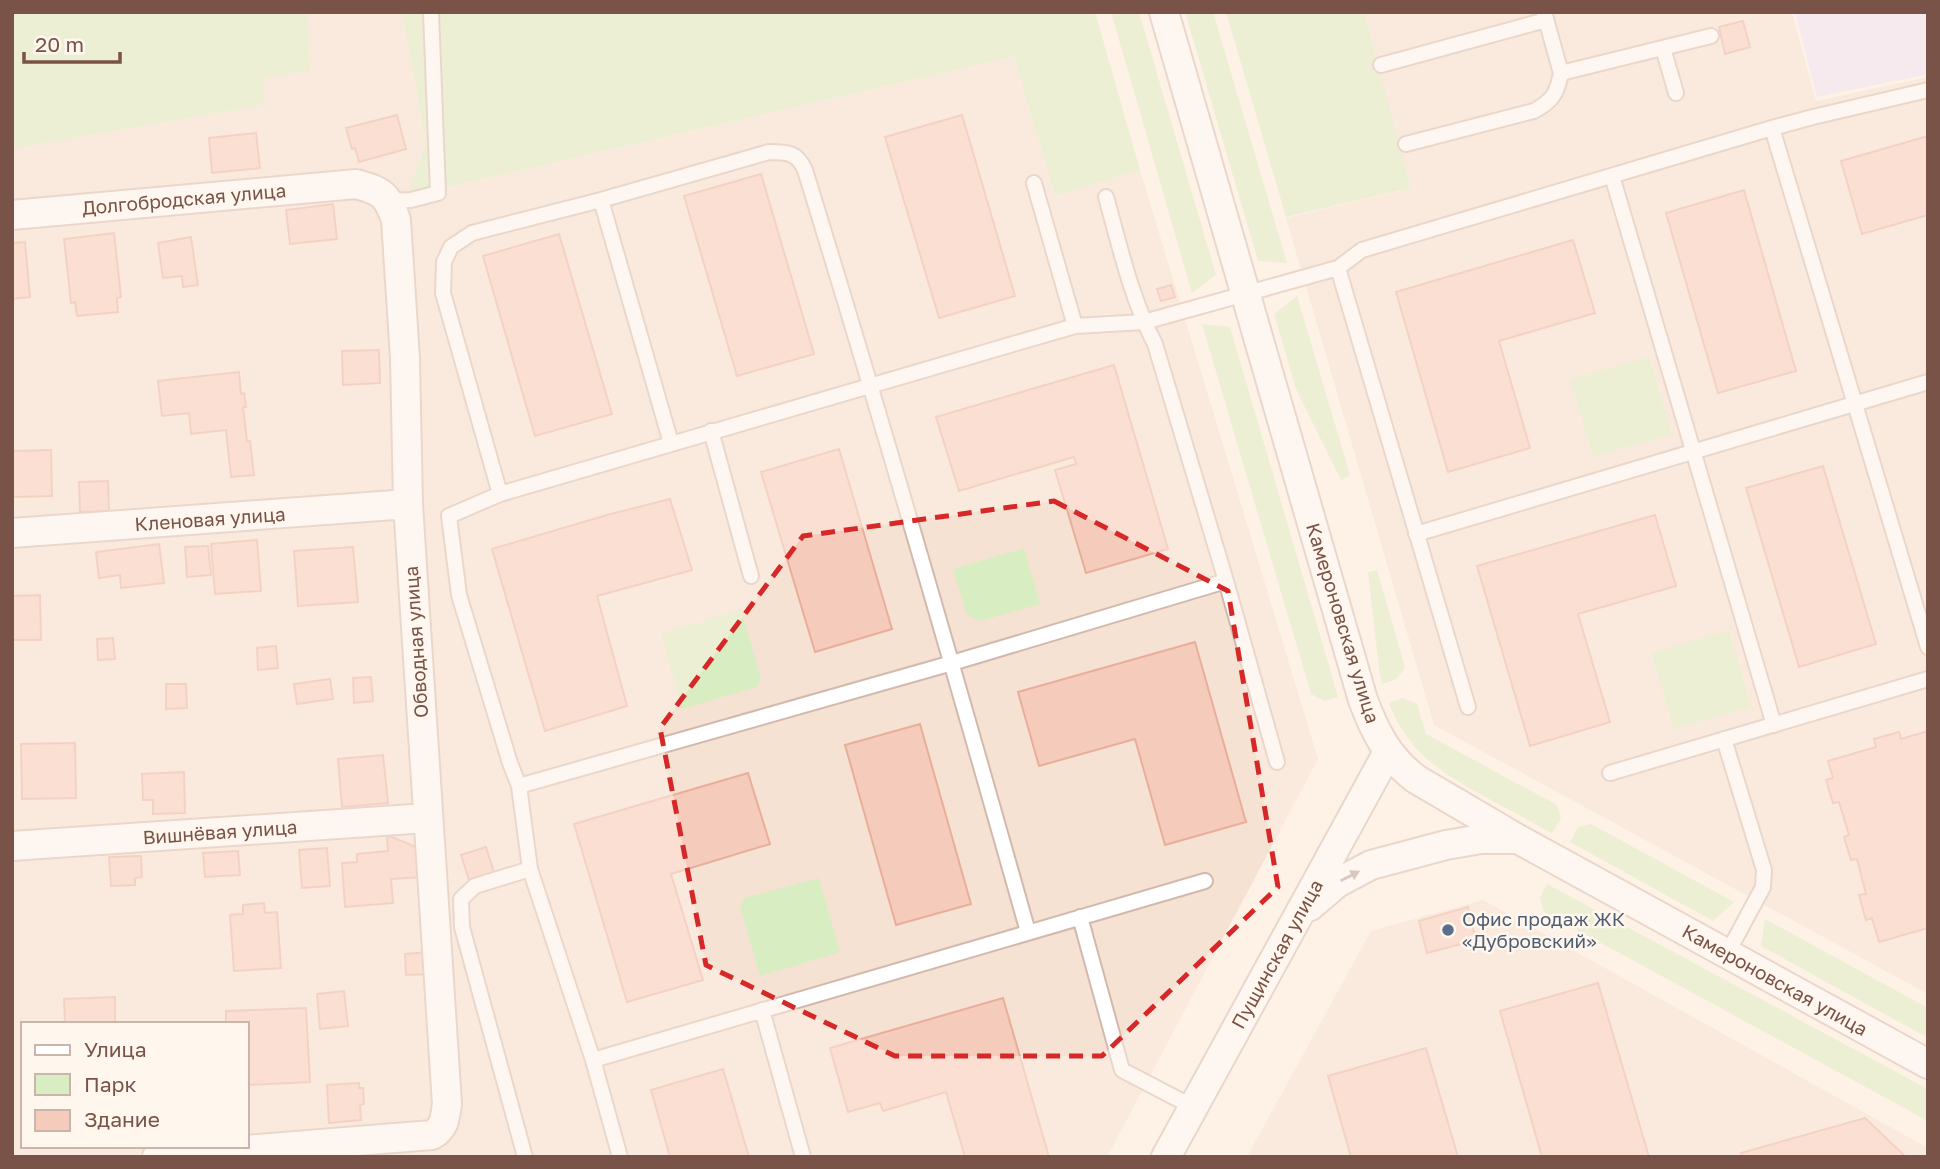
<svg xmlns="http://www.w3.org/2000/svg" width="1940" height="1169" font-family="'Golos Text',sans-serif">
<rect width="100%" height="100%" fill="#fef1e5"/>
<path fill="#f6e2d3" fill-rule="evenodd" d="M308,12H402L426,144L407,197L1015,57L1055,196L1140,170L1318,759L1107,1157H12V149L264,105L262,78L310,70ZM23,1024H247V1146H23Z
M1359,12H1792L1816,101L1928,77V994L1434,725L1286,218L1409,189Z
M1483,900L1928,1148V1157H1247L1371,931Z"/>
<path fill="#eee2fa" d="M1795,12H1928V74L1817,97Z"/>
<path fill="#d9edc2" d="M12,12H308L310,71L263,78L264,105L12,149Z
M402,12H1095L1140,170L1055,196L1014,57L406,197L426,144Z
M1111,12H1139L1216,275L1192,293Z
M1185,12H1213L1287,263L1258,261Z
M1226,12H1364L1411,188L1286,217Z
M1297,296L1350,475L1341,480L1296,389L1274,314Z
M1202,324L1230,327L1338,697L1324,701L1311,694Z
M1649,357L1672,434L1593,457L1570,379Z
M1024,548L1040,604L981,621L967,615L953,569Z
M1377,570L1405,667L1397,679L1382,684L1379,668L1368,572Z
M741,609L761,678L757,687L682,709L661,634Z
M1729,630L1751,707L1674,729L1651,653Z
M1403,698L1417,704L1426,734L1557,805L1561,819L1552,833C1531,822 1510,810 1489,799C1444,774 1408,754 1389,703Z
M1591,824L1734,902L1713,921L1570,842L1578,827Z
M819,878L840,952L760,976L740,907L744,898Z
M1547,884L1928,1089V1121L1544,912L1540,898Z
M1765,919L1928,1008V1038L1761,946Z"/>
<path fill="#f5cbbb" stroke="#e9ae9a" stroke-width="2" d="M1743,21L1750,47L1725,54L1719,27Z
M397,115L406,149L359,162L355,148L352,149L346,128Z
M962,115L1015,296L939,318L885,137Z
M256,133L260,168L212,173L209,138Z
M1928,136V215L1862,234L1841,161Z
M761,174L814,354L737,376L684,196Z
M1744,190L1796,371L1718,393L1666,213Z
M333,204L337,239L290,244L286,210Z
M114,233L121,297L117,298L118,312L77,316L75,302L71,303L64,239Z
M559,234L612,414L535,436L483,256Z
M191,237L198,285L183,287L182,276L163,278L158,243Z
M1573,240L1595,313L1499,341L1530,448L1448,472L1396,292Z
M25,242L30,297L12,299V243Z
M1171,285L1175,297L1161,301L1157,289Z
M379,350L380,383L343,385L342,351Z
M1114,365L1168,549L1086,573L1055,470L1076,464L1074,457L959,491L936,417Z
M239,372L241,394L244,393L246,407H243L247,441H250L254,475L231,477L226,430L191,434L189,413L162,416L158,381Z
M839,449L892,629L815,652L761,472Z
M51,450L52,496L13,497L12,451Z
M1823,466L1876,644L1799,667L1746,488Z
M108,481L109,511L80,512L79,482Z
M670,499L692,570L597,596L627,706L545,731L492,549L607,515Z
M1655,515L1676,586L1578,614L1610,722L1530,746L1477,566Z
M257,540L261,591L215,594L211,544Z
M159,544L164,583L121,588L120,575L99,578L96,552Z
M208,546L211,575L187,577L185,547Z
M353,547L358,602L298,606L294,551Z
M40,595L41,640H12V596Z
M113,638L115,659L98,660L97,639Z
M1195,642L1246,822L1165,845L1135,739L1039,766L1018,692Z
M276,646L278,668L258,670L257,648Z
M371,677L373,701L354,703L353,678Z
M330,679L333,699L297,704L294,684Z
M166,684H186L187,708L166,709Z
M920,724L971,904L896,925L845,745Z
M1928,731V928L1879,942L1872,918L1866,920L1859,895L1866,894L1857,859L1851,860L1844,837L1849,835L1839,802L1833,803L1826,780L1833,778L1828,761L1876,747L1874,739L1899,732L1901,739Z
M75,743L76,798L22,799L21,744Z
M383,755L388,803L342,807L338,759Z
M184,772L185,813L153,814V800H143L142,774Z
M748,773L770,844L671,874L703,980L627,1002L574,824Z
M387,835L421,849L423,877L391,879L393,903L345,907L342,863L357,862V854L388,851Z
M486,847L494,872L469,880L461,855Z
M327,848L330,886L302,888L299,850Z
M238,851L240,875L205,877L203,853Z
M141,856L142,877L135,878V885L111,886L109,857Z
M264,903L265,913L277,912L281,968L234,971L230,915L243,914V905Z
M1468,907L1476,940L1427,953L1419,921Z
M429,952L430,974L406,975L405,954Z
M1598,983L1649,1157H1542L1500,1011Z
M344,991L348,1026L320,1029L317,994Z
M115,997V1022L65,1024L64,999Z
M1003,998L1049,1157H965L946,1092L883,1111L880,1103L848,1112L830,1048Z
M306,1008L310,1082L247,1085V1024H226V1011Z
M1426,1048L1458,1157H1351L1328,1076Z
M723,1069L749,1157H670L651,1090Z
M359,1083V1088H363L364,1104L360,1105L361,1120L329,1123L327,1085Z
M1865,1118L1906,1157H1742L1741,1153Z"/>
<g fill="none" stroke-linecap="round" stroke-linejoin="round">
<g stroke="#d3b9ad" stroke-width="18">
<path id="service" d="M1544,12L1561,73L1711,36
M1663,48L1676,93
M1381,65L1546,20
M1772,128L1928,647
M1406,144L1534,111C1552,101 1557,94 1561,73
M1612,176L1774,725
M1034,183L1075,326
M1106,197C1120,247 1131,298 1155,344L1226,581L1277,762
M601,200L769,152C787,152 797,152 805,170C883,423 956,677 1028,932
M389,201L411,200L438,193L431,12
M711,431L751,576
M500,494L443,293L444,262L451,247L472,233L601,200L671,443
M1416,534L1928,382
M1468,707L1338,268L1362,250L1772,128L1813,117L1928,90
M1724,739L1764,870L1763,887L1727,954
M1610,773L1928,679
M519,786L952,663L1226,581
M530,869L519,786L510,763L459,595L449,516L500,494L1075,326L1144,322L1338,268
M1080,917L1122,1070L1193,1107
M762,1010L803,1157
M593,1060L1205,881
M525,1157L462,927L461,899L475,886L530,869L593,1060L620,1157"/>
</g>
<g stroke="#d3b9ad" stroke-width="32">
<path id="minor" d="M1164,12L1363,700C1375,732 1388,758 1416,779L1518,839L1928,1064
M12,215L356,184C382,191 387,194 396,220L405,358L408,504L447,1104C445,1117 445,1128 432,1135L157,1157
M12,533L408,504
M12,846L427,818
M1310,906L1337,883L1371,865L1446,845L1481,839H1518
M1166,1157L1388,752"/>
</g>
<use href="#service" stroke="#fff" stroke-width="14"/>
<use href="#minor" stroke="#fff" stroke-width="28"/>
</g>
<defs><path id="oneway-solid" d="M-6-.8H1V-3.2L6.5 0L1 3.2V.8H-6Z" transform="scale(1.75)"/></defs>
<use fill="#af9891" href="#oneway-solid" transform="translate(1350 876) rotate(-27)"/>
<path d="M0 0H1940V1169H0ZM1054,501L1228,591L1278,887L1102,1056H895L706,965L660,728L803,536Z" fill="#fef1e5" fill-opacity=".55" fill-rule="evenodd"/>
<path fill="none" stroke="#d62828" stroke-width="5" stroke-dasharray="14 9" stroke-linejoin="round" d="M1054,501L1228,591L1278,887L1102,1056H895L706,965L660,728L803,536Z"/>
<circle fill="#5c6f8a" stroke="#fff6ed" stroke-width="2.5" cx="1448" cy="930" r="7"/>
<g text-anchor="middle" stroke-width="5" stroke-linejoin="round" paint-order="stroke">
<g font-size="19" fill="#795348" stroke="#fff6ed">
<text transform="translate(184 199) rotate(-5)" y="7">Долгобродская улица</text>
<text transform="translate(210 519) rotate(-4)" y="7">Кленовая улица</text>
<text transform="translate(1343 623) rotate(73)" y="7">Камероновская улица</text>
<text transform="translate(416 642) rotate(-94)" y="7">Обводная улица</text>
<text transform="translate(220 832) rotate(-4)" y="7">Вишнёвая улица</text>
<text transform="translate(1277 954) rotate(-61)" y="7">Пущинская улица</text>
<text transform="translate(1775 980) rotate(29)" y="7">Камероновская улица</text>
</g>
<g font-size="19" fill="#4e5e75" stroke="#fff6ed" text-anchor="start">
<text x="1462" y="926">Офис продаж ЖК<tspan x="1462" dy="22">«Дубровский»</tspan></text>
</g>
</g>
<rect width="1940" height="1169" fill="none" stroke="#795348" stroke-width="28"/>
<rect x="21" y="1022" width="228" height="126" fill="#fff6ed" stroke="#c9b5ab" stroke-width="2"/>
<rect x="35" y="1045" width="35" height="10" fill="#ffffff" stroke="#c9b5ab" stroke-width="2"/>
<text x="84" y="1057" font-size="21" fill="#795348">Улица</text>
<rect x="35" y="1074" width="35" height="21" fill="#d9edc2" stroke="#c9b5ab" stroke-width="2"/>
<text x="84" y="1092" font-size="21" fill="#795348">Парк</text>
<rect x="35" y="1110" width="35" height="21" fill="#f5cbbb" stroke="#c9b5ab" stroke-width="2"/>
<text x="84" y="1127" font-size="21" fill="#795348">Здание</text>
<path d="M24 52v10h96v-10" fill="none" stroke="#795348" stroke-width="3.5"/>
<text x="35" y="52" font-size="21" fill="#795348" stroke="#fff6ed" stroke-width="5" paint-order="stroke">20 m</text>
</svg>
